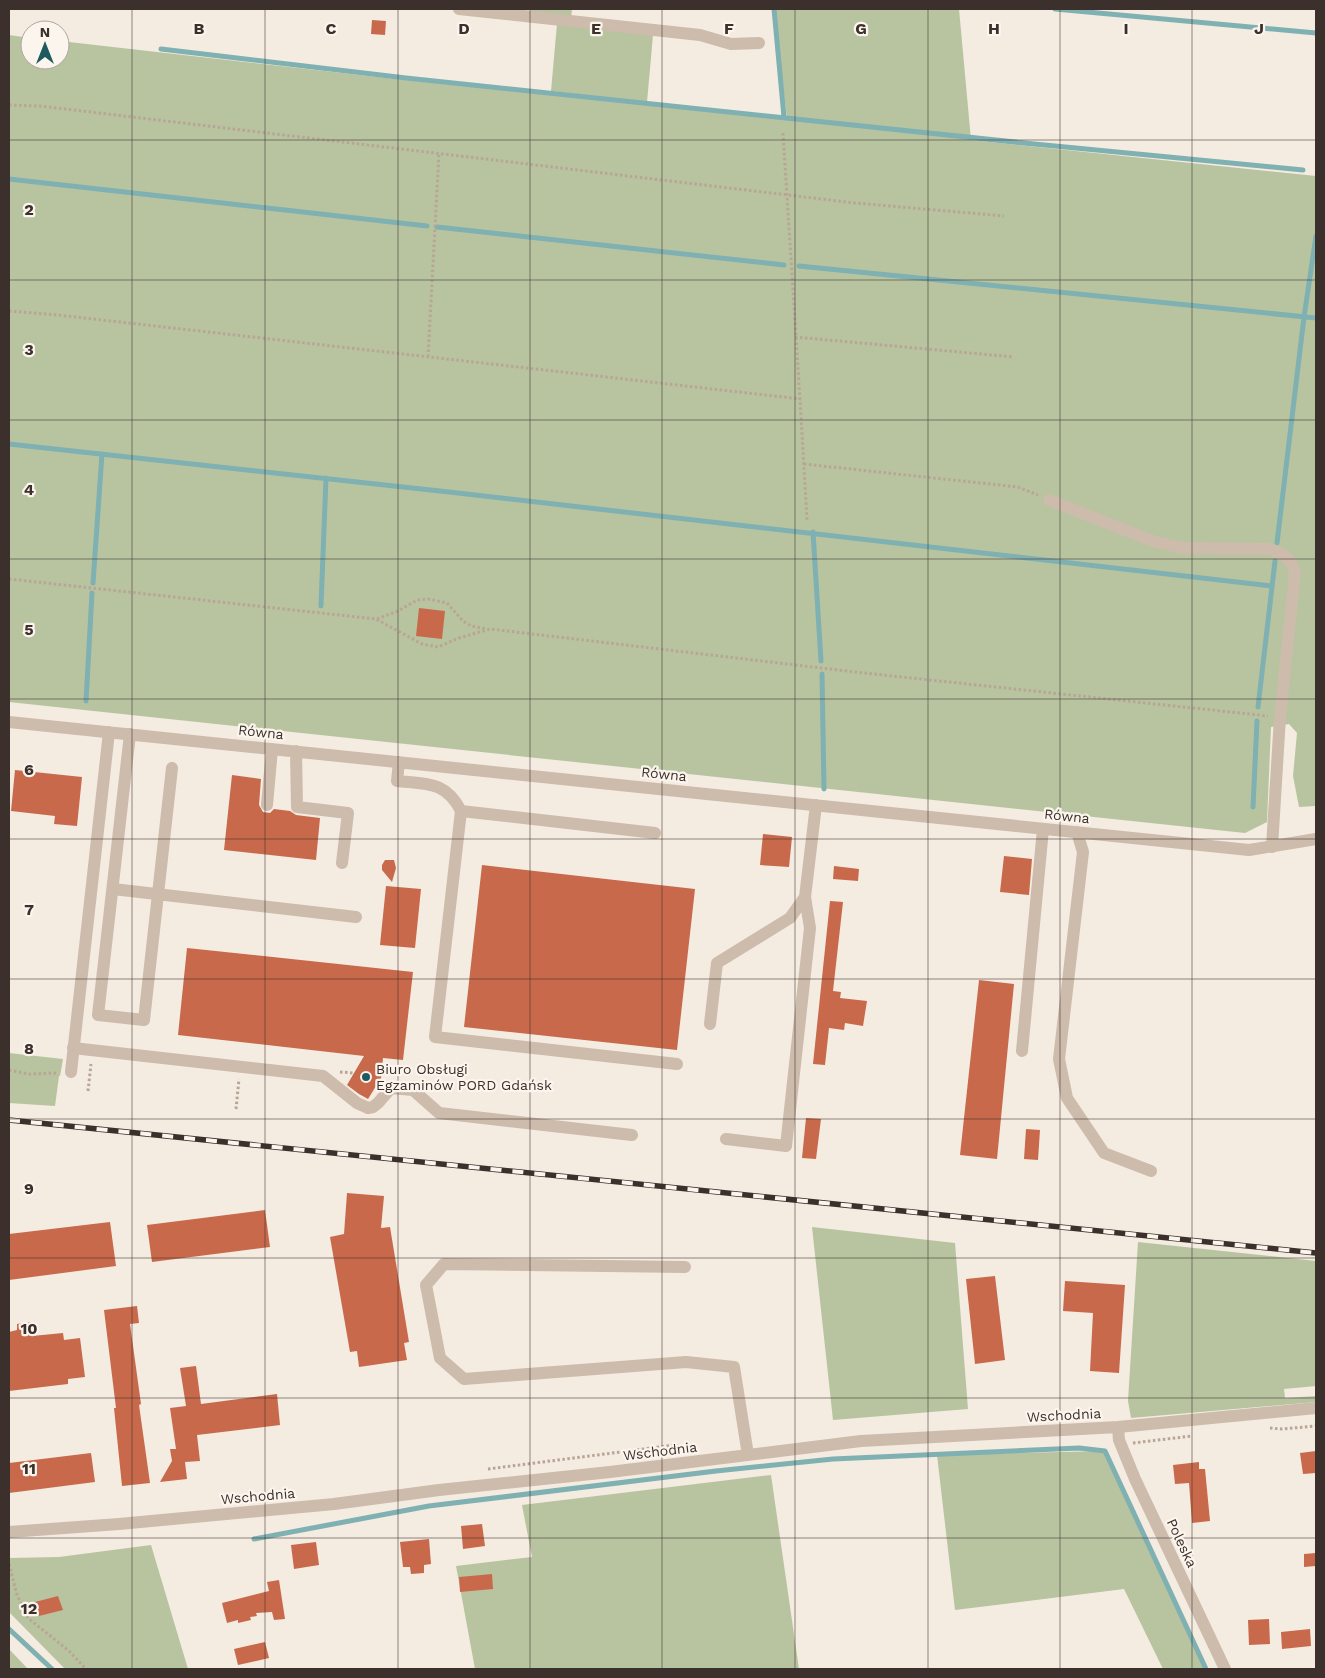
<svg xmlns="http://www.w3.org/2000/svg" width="1325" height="1678" font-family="'Work Sans',sans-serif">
<rect width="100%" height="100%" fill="#f4ebe1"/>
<path fill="#b8c4a0" d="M531,9H572L571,18L530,13Z
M774,9H959L971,140L1316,176V806L1299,807L1293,776L1297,733L1289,724L1271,727L1267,822L1245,833L9,702V35L30,38V60H60V41L404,80L787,119Z
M557,24L653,35L647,102L551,91Z
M9,1053L63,1059L60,1076H59L55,1106L9,1103Z
M812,1227L955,1243L968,1409L833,1420Z
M1138,1242L1316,1261V1386L1284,1389L1285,1398L1316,1396V1402L1131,1418L1128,1401Z
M1105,1451L1206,1669H1163L1124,1589L955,1610L937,1455Z
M771,1475L799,1669H475L456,1566L532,1557L522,1505Z
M151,1545L188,1669H65L9,1612V1558L59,1557Z
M9,1649L28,1669H9Z"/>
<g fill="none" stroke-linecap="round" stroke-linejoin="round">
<path stroke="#7fb0b2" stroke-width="5" d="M774,9L784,117
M1055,9L1316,33
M161,49L406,78L1024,143L1303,170
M9,179L427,226
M437,227L784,265
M799,266L1316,318
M9,444L449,492L1272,586
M813,532L821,661
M1277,543L1304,317L1316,236
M93,583L102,454
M321,606L326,478
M822,674L824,789
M86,701L92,593
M1258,707L1275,561
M1253,807L1257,721
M254,1539L429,1506L716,1471L833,1459L1079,1448L1105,1451L1206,1669
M9,1629L52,1669"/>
</g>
<path fill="#c8694b" d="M372,20L386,21L385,35L371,34Z
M419,608L445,611L442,639L416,636Z
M15,770L82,777L77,826L54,824L55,816L11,811Z
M232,775L261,779L259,805L263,812L270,813L274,809L290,811L296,815L320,818L316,860L224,850Z
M763,834L792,837L789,867L760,865Z
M1004,856L1032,859L1029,895L1000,892Z
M385,860H394L396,868L392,882L382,870V865Z
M482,865L695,889L677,1050L464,1027Z
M834,866L859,869L858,881L833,879Z
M386,886L421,889L415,948L380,945Z
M830,901L843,902L833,991L841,992L840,998L867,1001L863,1026L845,1023L844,1030L829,1028L825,1065L813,1064Z
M187,948L413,972L403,1060L383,1058L381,1078L368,1099L359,1094L347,1085L364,1056L178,1035Z
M979,980L1014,984L997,1159L960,1155Z
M806,1118L821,1119L816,1159L802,1158Z
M1026,1129L1040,1130L1038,1160L1024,1159Z
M347,1193L384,1196L381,1228L390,1227L409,1342L404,1343L407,1360L359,1367L357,1351L350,1352L330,1237L344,1234Z
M265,1210L270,1247L152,1262L147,1225Z
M110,1222L116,1266L9,1280V1234Z
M995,1276L1005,1360L975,1364L966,1279Z
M1065,1281L1125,1285L1119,1373L1090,1371L1093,1313L1063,1311Z
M137,1306L139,1323L130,1324L141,1404L139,1405L150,1483L122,1486L114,1408H116L104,1310Z
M31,1322L32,1336L63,1333L64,1340L80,1338L85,1377L68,1379V1384L9,1391V1332L17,1330V1324Z
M196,1366L201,1404L277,1394L280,1425L197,1435L200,1461L185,1462L187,1479L160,1482L172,1461L170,1449H176L170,1408L186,1406L180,1368Z
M1316,1451V1473L1303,1474L1300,1453Z
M91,1453L95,1482L9,1493V1463Z
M1199,1462V1469H1205L1210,1521L1192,1523L1189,1483L1175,1484L1173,1465Z
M482,1524L485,1546L463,1549L461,1526Z
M429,1539L431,1564L424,1565V1573L411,1574L410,1567H403L400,1542Z
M316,1542L319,1565L294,1569L291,1545Z
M1316,1553V1566L1304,1567V1554Z
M492,1574L493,1589L460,1592L459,1577Z
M279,1580L285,1619L274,1620L272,1612L256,1613L257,1616L250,1617L251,1620L238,1623V1620L227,1623L222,1603L269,1591L267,1582Z
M58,1596L63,1610L39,1616L35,1602Z
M1269,1619L1270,1644L1249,1645L1248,1620Z
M1310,1629L1311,1646L1282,1649L1281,1632Z
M265,1642L269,1658L238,1665L234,1649Z"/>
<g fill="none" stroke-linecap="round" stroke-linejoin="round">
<path stroke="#b9a596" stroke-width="3" stroke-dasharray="2.5 2.5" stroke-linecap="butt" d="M9,105L40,106L855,203L1004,216
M783,133C791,262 800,391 807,521
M9,311L58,315L801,399
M795,337L1014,357
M428,357L439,153
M804,464L1018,487L1038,495
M9,579L376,619L422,644L438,647L459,638L490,629L855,672L1268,716
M377,619L398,611L417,600L428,599L447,603L463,621L471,626L487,629
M9,1070L29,1074L58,1073
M340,1072L354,1073
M88,1091L91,1064
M236,1109L239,1079
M1270,1428L1282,1429L1316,1426
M1133,1443L1192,1436
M488,1469L675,1445L685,1448
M9,1564L17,1595L28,1618L69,1651L86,1669"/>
<path stroke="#cdbbac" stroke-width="12" d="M459,9L700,35L731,44L759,43
M1049,500L1153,541L1182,548L1270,549C1284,554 1291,558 1295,573L1280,717L1272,847
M9,722L1249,850L1316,839
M130,734L98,1015L144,1020L172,768
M296,751L297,807L348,813L342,863
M399,762L397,781C427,784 446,781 461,811L435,1037L677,1064
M267,805L272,749
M461,811L655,833
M1077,832L1083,852L1059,1059L1067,1098L1104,1153L1151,1171
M113,889L356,917
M710,1024L717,963L790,918L805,897
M73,1048L323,1076L357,1103L368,1108L373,1107L378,1103L391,1088L413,1090L439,1113L632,1135
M1022,1051L1043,829
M71,1072L109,732
M726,1139L786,1146L810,928L805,897L816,805
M685,1267L444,1264L426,1285L440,1358L464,1379L686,1362L734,1367L748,1455
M1118,1427L1119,1440L1135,1479L1225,1669
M9,1532L119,1524L334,1504L439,1490L610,1472L861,1441L1118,1427L1316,1408"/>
<g stroke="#3b302b" stroke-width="5.5">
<path id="rail" d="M9,1120L1316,1253"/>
</g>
<use href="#rail" stroke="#fbf5ee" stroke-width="4" stroke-dasharray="11" stroke-linecap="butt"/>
</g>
<path fill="none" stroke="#3b302b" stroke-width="1" stroke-opacity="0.55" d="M132,9V1669M265,9V1669M398,9V1669M530,9V1669M662,9V1669M795,9V1669M928,9V1669M1060,9V1669M1192,9V1669M9,140H1316M9,280H1316M9,420H1316M9,559H1316M9,699H1316M9,839H1316M9,979H1316M9,1119H1316M9,1258H1316M9,1398H1316M9,1538H1316"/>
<circle fill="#1f5a5e" stroke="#fbf5ee" stroke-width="2" cx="366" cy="1077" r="5"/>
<g text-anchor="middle" stroke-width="4.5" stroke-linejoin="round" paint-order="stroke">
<g font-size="14" fill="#3b302b" stroke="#fbf5ee">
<text transform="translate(261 732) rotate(6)" y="5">Równa</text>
<text transform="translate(664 774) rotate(6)" y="5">Równa</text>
<text transform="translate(1067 816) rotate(6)" y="5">Równa</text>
<text transform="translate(1064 1415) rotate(-3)" y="5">Wschodnia</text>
<text transform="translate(660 1451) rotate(-7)" y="5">Wschodnia</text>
<text transform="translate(258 1496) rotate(-5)" y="5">Wschodnia</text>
<text transform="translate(1182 1543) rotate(65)" y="5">Poleska</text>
</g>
<g font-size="14" fill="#3b302b" stroke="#fbf5ee" text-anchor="start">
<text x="376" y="1074">Biuro Obsługi<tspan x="376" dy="16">Egzaminów PORD Gdańsk</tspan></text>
</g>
</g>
<g font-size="16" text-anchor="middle" font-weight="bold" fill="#3b302b" stroke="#fbf5ee" stroke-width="4.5" stroke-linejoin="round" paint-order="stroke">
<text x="199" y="34">B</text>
<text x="331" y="34">C</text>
<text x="464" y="34">D</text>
<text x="596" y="34">E</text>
<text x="729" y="34">F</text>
<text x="861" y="34">G</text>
<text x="994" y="34">H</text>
<text x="1126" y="34">I</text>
<text x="1259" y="34">J</text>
<text x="29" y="215">2</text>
<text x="29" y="355">3</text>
<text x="29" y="495">4</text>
<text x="29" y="635">5</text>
<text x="29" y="775">6</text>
<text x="29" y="915">7</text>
<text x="29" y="1054">8</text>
<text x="29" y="1194">9</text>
<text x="29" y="1334">10</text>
<text x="29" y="1474">11</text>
<text x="29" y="1614">12</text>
</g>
<rect width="1325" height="1678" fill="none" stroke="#3b302b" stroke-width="20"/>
<g transform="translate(45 45)"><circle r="24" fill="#fbf5ee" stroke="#aea6a0"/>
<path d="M0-4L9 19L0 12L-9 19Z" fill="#1f5a5e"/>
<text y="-8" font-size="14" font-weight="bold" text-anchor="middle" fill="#3b302b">N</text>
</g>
</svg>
